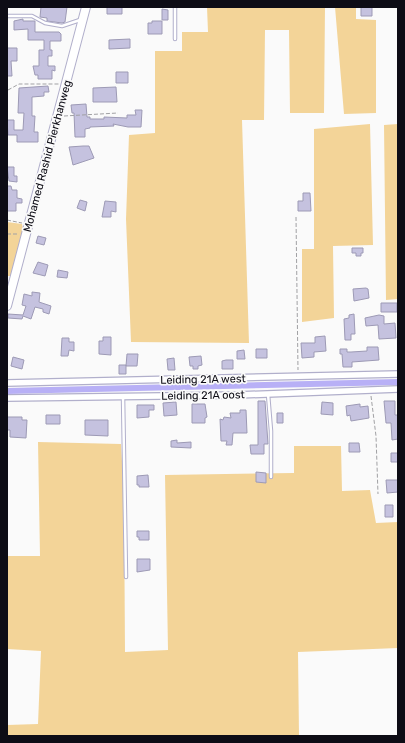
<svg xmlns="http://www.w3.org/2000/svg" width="405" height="743" font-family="Rubik,sans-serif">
<rect width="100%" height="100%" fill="#fafafa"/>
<path fill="#f3d498" d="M207,7H325L324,113H290L289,30H265L264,120H242L249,343L131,342L126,219L129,135L155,133V51H182V32H208Z
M335,7H356V19L376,20V113L344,114Z
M370,124L373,245L333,246L334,318L302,322V249H314V129Z
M398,124V299L386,300L384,125Z
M7,222L22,224L23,229L11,276H7Z
M38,442L121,444L124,497L125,652L168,650L165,475L294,473V446H341L342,491L370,490L376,523L398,522V648L298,652L299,736H7V725L38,724L41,651L7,649V556H40Z"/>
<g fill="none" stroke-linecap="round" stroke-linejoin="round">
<path stroke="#b8b0f6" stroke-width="6" d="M7,391L398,382"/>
</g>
<path fill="#c5c2df" stroke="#9d9ab5" d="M41,7H67L65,22L62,23L47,21V18L40,17Z
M107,7H122V14H107Z
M361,7H372V16H361Z
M162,9L168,10V20H162Z
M23,19V21H35V32H59L61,34V41H50V50H52V56H48V66H55V71L52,70V79H38V75H35L33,66H39V50H44V40H28V29L14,30V21Z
M152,21H162V34H148V23H152Z
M130,39V48L109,49V40Z
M7,48H17V61H11L12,76H7Z
M116,72H128V83H116Z
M48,86L49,92H44V96L32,97V116H35L34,132H38V142H17V135H8L7,120H14V130H23L24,113H18L19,88Z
M116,87L117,102H93V88Z
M86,104L87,117H90V119H104V117L127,118V115H136L135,110H142L141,127H128L113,124L114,126L90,127V128L85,129V137H75L74,113H72L71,105Z
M83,146H89L94,158L73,165L69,147Z
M7,167H14V176H17V182L9,181Z
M7,186H11L12,190H17V198L22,199V203H16V211H7Z
M303,193H310L311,211H298V201H303Z
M80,200L87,202L85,211L77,208Z
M105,201L116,202V212L111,211V217H102Z
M38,236L46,238L44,245L36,243Z
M352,248H363V253H361V256H356V253H352Z
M38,262L48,265L45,276L33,273Z
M58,270L68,272L67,278L57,277Z
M366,288L368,289L369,298L354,301L353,289Z
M32,292L40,293L39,302L51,306L49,314L43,312V309L35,307L31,319L23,316L22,319L8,318V314L23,315L26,306L22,305L24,294L32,296Z
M381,303H397V312H381Z
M354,314L355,334H351V340H345L344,319L349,318V315Z
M379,315L384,316V324L395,323L396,338L379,339L378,325L366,326L365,318Z
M325,336L326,351L314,352V357L302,358L301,343H315V337Z
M103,337H111V355L99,354V341H103Z
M62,338H69V342H74V351L69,350L68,356H61Z
M367,347H378L379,360L352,362V367H343L342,354H340V349H347V352H351L367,351Z
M256,349H267V358H256Z
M244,350L245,359H237V351Z
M127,354H138L137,366H126Z
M201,356L202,365L198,366V369H193V366H190L189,357Z
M13,357L24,360L22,369L11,366Z
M174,358L175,370H168L167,359Z
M226,360H233V369H222V361Z
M119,365H126V374H119Z
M258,401H265L268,444H264V454H251L250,445H258Z
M384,401H395V415H398V439L392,440L391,423H386Z
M176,402L177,415L164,416L163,403Z
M322,402L333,403V415L321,414Z
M192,404H205L207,417L205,418V423H192Z
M360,404V407L368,406L369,418L351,421L350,415L347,416L346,406Z
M137,405H154V410H149V417L137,418Z
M240,410H246L247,433H233L232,445H226L227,441H221L220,419L223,420L224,417L231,418L230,413H240Z
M277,413H283V423H277Z
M46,415H60V424H46Z
M7,417H22V420H27L26,438L10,437V430H7Z
M85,420H108V436L85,435Z
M177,440V443L191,442V448L171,447V441Z
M349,443H359L360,452H349Z
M391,453H398V462H391Z
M256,472L266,473V483L256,482Z
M148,475L149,487H139V485H137V476Z
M386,480H398V492L387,493Z
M385,505H393V517H385Z
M137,531H149V540H139V537H137Z
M137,559H150V570L137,572Z"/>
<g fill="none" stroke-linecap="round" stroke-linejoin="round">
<g stroke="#b1afcb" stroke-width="4.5">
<path id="lane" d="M7,16H32L45,23L62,26L80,20
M175,39V7
M268,394L271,431V477
M123,396L126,577"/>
</g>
<g stroke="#b1afcb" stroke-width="8">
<path id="street" d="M7,383L398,374
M7,398L238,395L398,389"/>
</g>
<g stroke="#b1afcb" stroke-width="10">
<path id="secondary" d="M7,306L86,7"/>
</g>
<path stroke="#a1a1a4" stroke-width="1" stroke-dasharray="4 2" stroke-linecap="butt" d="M8,90L19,84H59
M64,116L118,113
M296,217L298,370
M7,220L22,223
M7,234H19
M371,396L376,436L378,494"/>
<use href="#lane" stroke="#fff" stroke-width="2.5"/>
<use href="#street" stroke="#fff" stroke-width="5.5"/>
<use href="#secondary" stroke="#fff" stroke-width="8"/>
</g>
<g text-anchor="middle" stroke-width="3.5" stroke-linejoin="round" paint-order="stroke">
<g font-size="11" fill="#0d0c15" stroke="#fafafa">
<text transform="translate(47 156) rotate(-75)" y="4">Mohamed Rashid Pierkhanweg</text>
<text transform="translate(203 379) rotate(-1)" y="4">Leiding 21A west</text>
<text transform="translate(203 395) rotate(-1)" y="4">Leiding 21A oost</text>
</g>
</g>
<rect width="405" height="743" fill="none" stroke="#0d0c15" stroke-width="16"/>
</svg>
